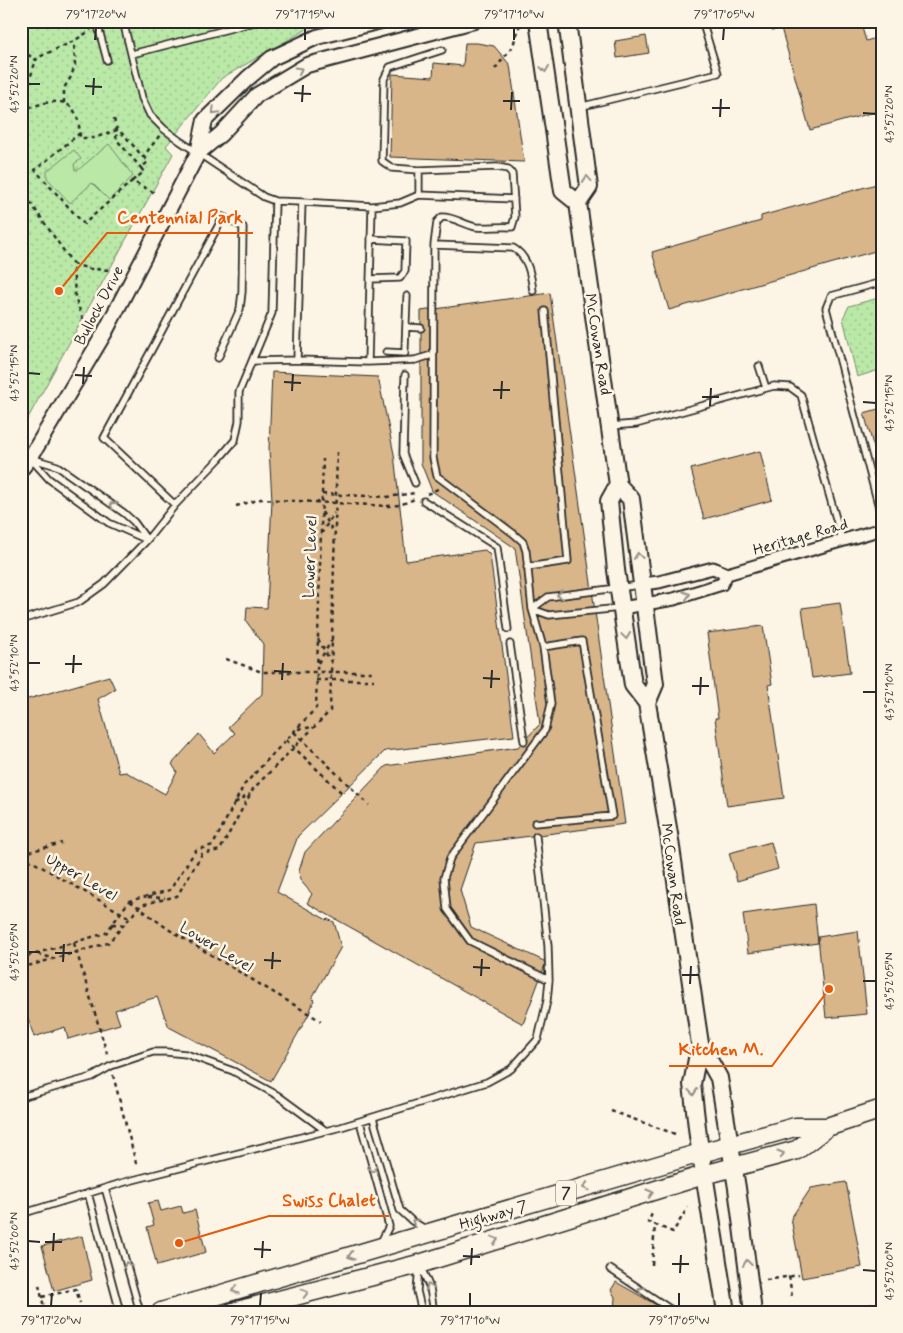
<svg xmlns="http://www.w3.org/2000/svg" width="903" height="1333" font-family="Mynerve,sans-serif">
<defs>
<pattern id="green-dots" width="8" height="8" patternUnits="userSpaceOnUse" patternTransform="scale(1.25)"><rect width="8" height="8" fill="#b9e8a7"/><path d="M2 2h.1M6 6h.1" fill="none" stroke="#9fc790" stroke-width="1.8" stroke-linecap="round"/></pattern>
</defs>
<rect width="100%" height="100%" fill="#fcf5e5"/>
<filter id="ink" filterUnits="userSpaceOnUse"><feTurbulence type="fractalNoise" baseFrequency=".02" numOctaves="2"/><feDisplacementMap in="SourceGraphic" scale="10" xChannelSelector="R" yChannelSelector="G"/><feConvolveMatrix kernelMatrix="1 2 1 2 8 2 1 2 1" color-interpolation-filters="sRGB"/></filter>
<g filter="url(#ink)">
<path fill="url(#green-dots)" stroke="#728a69" d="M21,21H321L222,78L166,146L173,154L22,429Z
M882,297V369L857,377L843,318L849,306Z"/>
<path fill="#b9e8a7" stroke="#728a69" d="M109,144L133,176L109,200L92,183L70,203L47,178V171L74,150L81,159L74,164L75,170H78Z"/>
<path fill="#d8b68a" stroke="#2b2b2b" d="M770,21H860L866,41L882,36V110L810,130L781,28L772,30Z
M646,36L649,53L617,58L615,41Z
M465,43H477L494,46L510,65L524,162L390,157L392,74L433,77L434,63L463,66Z
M880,183L882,190V249L669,310L652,252L761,221V216Z
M550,293L625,824L476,843L460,890L471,927L546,962L523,1024L307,903L312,894L300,880L299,871L305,852L386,766L518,747L540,724L515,548L432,491L421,463V311Z
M272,372L378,377L394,454L406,561L485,550L490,555L514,736L385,751L298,836L277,892L327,920V919L334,922L341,947L312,998L314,1000L309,1014L271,1081L169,1027L157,997L115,1010L120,1024L68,1039L65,1027L34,1037L27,1015L21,1017V701L109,676L115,689L98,699L119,773L126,772L165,794L177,772L172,764L199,734L214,753L235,733L228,727L262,694L263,644L246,621L247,607L267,608L272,500L269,449Z
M882,408V469L880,470L864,413Z
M760,451L772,500L704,519L691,469Z
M840,603L850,673L812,678L802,608Z
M763,626L772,684L768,685L784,798L727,806L715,718H718L707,633Z
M771,842L778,869L737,881L729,853Z
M814,904L818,943L748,953L743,914Z
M858,931L867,1014L826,1018L818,937Z
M846,1182L862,1267L802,1278L791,1218L811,1188Z
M158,1201L161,1211L181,1206L183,1213L195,1210L206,1252L157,1266L147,1227L154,1225L148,1203Z
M82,1236L92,1280L54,1291L42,1246Z
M616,1282L667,1311L614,1312L615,1297L611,1290Z
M882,1302V1312H829Z"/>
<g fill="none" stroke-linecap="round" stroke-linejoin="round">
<g stroke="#2b2b2b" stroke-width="9">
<path id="service" d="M102,21L99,30L107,60
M132,54L259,21
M579,107L718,73L702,21
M419,170L497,167L508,169L512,174L515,217L512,227C501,226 488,228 476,227C464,225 455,217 442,217L437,222L434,245L433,458L437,476L514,534L523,542L526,551L532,609L543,647L551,704L545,730L450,858L444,878L447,909L470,941L549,980
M419,195L514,199
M275,201L302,202L297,360L368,362L372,206L302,202
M372,206L400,203L419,195V170L392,168L382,161L384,79L390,67L442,50
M434,245L513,248C528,256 531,275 533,291
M370,279L400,278L405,271L406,241L371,239
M882,282L831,296L826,308L882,519
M406,327L421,328
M405,349L407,296
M386,352L405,353
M415,360L432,355
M253,361L297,360
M368,362L395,361
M759,366L766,388
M405,375L403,454L415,483
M611,426L636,424L774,386L790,387L801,395L842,540
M30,458L57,466L124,513L134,522L147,540
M31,459L49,479L109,523L145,539
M424,501L497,547
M175,505L104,438L223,217L243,227L242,292L240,309L218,358
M497,547L508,629
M527,567L568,561L545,311
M532,609L548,597L640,585
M532,609L549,615L621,608
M21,620L79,602L104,584L147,540L175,505L219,459L235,440L239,421V392L272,313L275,201L264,197L180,141L164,129L150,115L142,98L123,21
M510,644L524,741
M535,823L612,816L582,641L543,647
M21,1097L92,1077L111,1066L153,1052H166L186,1054L233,1071L277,1095L326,1131
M373,1118L400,1210L412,1221L427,1230
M360,1122L389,1226L380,1244
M105,1188L140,1312
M88,1193L120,1312
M21,1214L125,1182L341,1127L487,1082L511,1069L538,1039L547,1001L549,980L548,946L536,836
M420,1265L430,1288L434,1312
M419,1266L417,1291L422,1312
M610,1269L670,1309V1312"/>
</g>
<g stroke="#2b2b2b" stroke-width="15">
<path id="minor" d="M21,452L30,458
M642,584L659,582L713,568L727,574L882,529
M622,608L674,599L722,584L727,574"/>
</g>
<g stroke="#2b2b2b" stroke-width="18">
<path id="tertiary" d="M198,153L221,134L257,95L307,65L474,21
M21,469L30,458L104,334L198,153L205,120L248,78L272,58L317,37L381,21"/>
</g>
<g stroke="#2b2b2b" stroke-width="20">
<path id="secondary" d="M538,21L563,191L578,203L618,485L631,499L655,684L647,703
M567,21L589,187L578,203
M618,485L609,501L616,570L633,685L647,703L669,834L700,1044L692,1084L698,1136L726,1312
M700,1044L719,1078L737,1188L753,1312"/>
</g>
<g stroke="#2b2b2b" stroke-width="21">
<path id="primary" d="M161,1312L683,1158L795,1127H827L882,1109
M233,1312L419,1264L704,1175L797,1150L827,1127"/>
</g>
<path stroke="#2b2b2b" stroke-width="2.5" stroke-dasharray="4 4" stroke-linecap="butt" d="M21,50L36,60L39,57L74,41L91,30
M495,69L513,46L518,28L522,24
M64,103V88L71,77L75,65L74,41
M21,106L36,60
M21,110C55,99 79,92 80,138H94L117,130L125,136L143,157L160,135
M114,119L117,130L116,139L141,168
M80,133L35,170L84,224L132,181L155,193
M132,181L144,172L141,168L148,162L143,156
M21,189L73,264L75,297L84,322
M73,264L90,269L112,270
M322,494L387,497L415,493
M427,494L440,488
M236,506L261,499L388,506L400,505L417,498
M322,512L334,533
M321,534L334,513
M318,639L331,662
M226,659L262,672H373
M318,663L332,640
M316,680H374
M298,729L313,727
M294,732L369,805
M286,740L342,793
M235,803L250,794
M21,854L62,843
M21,855L130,918
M148,897L165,898
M130,901L168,929L321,1021
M112,924L125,925
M74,943L108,1057
M21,952L27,956L106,933L129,901L170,890L196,850L213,845L244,785L316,708L323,459
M38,954L52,958
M21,963L28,966L108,943L141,905L177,896L202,854L220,850L253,789L330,711L337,452
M113,1075L137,1167
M611,1111L675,1134
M652,1214L648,1222L673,1232L688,1207
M652,1265L655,1224
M789,1276L792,1297
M766,1280L799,1275
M39,1285L45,1312
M42,1297L76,1289L80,1303"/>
<use href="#service" stroke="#fcf5e5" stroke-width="5.5"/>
<use href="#minor" stroke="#fcf5e5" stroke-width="11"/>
<use href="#tertiary" stroke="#fcf5e5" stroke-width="14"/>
<use href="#secondary" stroke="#fcf5e5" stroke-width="16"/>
<use href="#primary" stroke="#fcf5e5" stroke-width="18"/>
<g stroke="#2b2b2b" stroke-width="9" stroke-linecap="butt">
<path id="service-bridge" d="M395,361L415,360"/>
</g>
<use href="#service-bridge" stroke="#fcf5e5" stroke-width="5.5"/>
</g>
<defs><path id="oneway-chevron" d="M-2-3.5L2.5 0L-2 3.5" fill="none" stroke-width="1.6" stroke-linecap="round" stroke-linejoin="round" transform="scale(1.25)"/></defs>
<g stroke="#949088">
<use href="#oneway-chevron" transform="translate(545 69) rotate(82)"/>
<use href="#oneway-chevron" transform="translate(299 70) rotate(-30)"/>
<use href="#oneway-chevron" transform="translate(215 111) rotate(135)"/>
<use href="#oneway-chevron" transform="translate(587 179) rotate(-95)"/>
<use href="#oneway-chevron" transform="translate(113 505) rotate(-145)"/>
<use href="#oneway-chevron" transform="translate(638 556) rotate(-97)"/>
<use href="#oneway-chevron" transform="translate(560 595) rotate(171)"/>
<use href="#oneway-chevron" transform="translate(687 595) rotate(-18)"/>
<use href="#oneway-chevron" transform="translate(626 636) rotate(82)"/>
<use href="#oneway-chevron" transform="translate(693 1092) rotate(85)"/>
<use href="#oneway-chevron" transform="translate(781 1154) rotate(-16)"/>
<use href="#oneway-chevron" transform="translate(373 1169) rotate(75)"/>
<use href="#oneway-chevron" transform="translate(586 1187) rotate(164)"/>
<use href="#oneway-chevron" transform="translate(650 1193) rotate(-17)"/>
<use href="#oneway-chevron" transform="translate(415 1222) rotate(-147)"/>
<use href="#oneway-chevron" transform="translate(495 1240) rotate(-17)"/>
<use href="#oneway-chevron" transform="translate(351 1256) rotate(164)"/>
<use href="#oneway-chevron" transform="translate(747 1263) rotate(-97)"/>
<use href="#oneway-chevron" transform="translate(127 1265) rotate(-106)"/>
<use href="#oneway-chevron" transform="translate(429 1287) rotate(-108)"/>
<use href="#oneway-chevron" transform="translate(235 1290) rotate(164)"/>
<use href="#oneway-chevron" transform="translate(641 1290) rotate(-147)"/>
<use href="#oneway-chevron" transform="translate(305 1293) rotate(-15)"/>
</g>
</g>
<path fill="none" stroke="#2b2b2b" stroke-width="2" d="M95,40L96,28M305,40V28M514,40V28M723,40L724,28M28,84H40M85,86L102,87M294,93L311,94M93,95L94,78M503,101H520M302,102L303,85M712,108H730M511,110L512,92M863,113L876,114M720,117L721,99M28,373L40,374M75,375L92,376M284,382L301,383M83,384L84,367M493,390H510M292,391L293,374M702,397H719M501,399L502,381M863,402L876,403M710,406L711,388M28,663H40M65,664H82M274,671L291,672M73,673L74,655M483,678L500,679M282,680L283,663M692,686H709M491,688L492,670M863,692H876M700,695L701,677M28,952H40M55,953H72M264,960L281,961M63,962L64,944M473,967L490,968M272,969L273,952M682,975H699M481,976L482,959M863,981H876M690,984L691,966M28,1241L40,1242M45,1242H62M254,1249L271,1250M53,1251L54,1233M463,1256L480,1257M262,1258L263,1241M672,1264H689M471,1265L472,1248M863,1270L876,1271M680,1273L681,1255M51,1306L52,1293M260,1306L261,1293M470,1306V1293M679,1306V1293"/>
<g text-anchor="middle" stroke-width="5" stroke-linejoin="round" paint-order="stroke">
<rect fill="#fcf5e5" stroke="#6a6863" stroke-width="1" x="556" y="1180.5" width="20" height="25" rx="4"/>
<g font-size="15" font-weight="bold" fill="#2b2b2b">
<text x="566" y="1198">7</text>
</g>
<g font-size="16" fill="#2b2b2b" stroke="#fcf5e5">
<text transform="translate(98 305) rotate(-62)" y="6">Bullock Drive</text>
<text transform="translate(599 344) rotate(81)" y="6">McCowan Road</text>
<text transform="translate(800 536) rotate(-16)" y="6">Heritage Road</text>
<text transform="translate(309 557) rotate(-88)" y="6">Lower Level</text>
<text transform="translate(674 874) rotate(82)" y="6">McCowan Road</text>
<text transform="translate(82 876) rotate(30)" y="6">Upper Level</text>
<text transform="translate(217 946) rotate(31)" y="6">Lower Level</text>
<text transform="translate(493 1214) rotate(-16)" y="6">Highway 7</text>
</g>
</g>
<path fill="none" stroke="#e8590c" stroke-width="2" d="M59 291L107 233H253M829 989L772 1066H669M179 1243L269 1216H389"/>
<g fill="#e8590c" stroke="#fcf5e5" stroke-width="2">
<circle cx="59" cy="291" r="5"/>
<circle cx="829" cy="989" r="5"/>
<circle cx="179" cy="1243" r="5"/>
</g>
<g font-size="18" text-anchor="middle" font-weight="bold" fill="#e8590c" stroke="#fcf5e5" stroke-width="5" stroke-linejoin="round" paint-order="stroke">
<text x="180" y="223">Centennial Park</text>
<text x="721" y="1055">Kitchen M.</text>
<text x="329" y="1206">Swiss Chalet</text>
</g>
<rect width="903" height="1333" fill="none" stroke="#fcf5e5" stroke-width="55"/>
<rect x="28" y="28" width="848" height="1278" fill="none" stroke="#2b2b2b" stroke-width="2"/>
<g font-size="12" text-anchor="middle" fill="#2b2b2b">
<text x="96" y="18">79°17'20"W</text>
<text x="305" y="18">79°17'15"W</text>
<text x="514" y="18">79°17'10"W</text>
<text x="724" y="18">79°17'05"W</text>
<text transform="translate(14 84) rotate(-90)" y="4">43°52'20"N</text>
<text transform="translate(889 114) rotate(-90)" y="4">43°52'20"N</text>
<text transform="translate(14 373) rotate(-90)" y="4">43°52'15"N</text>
<text transform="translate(889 403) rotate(-90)" y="4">43°52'15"N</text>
<text transform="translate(14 663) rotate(-90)" y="4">43°52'10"N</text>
<text transform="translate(889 692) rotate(-90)" y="4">43°52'10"N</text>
<text transform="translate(14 952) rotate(-90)" y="4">43°52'05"N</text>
<text transform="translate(889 981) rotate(-90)" y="4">43°52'05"N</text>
<text transform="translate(14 1241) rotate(-90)" y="4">43°52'00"N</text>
<text transform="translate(889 1271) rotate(-90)" y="4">43°52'00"N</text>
<text x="51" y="1324">79°17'20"W</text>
<text x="260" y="1324">79°17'15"W</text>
<text x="470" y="1324">79°17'10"W</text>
<text x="679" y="1324">79°17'05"W</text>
</g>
</svg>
